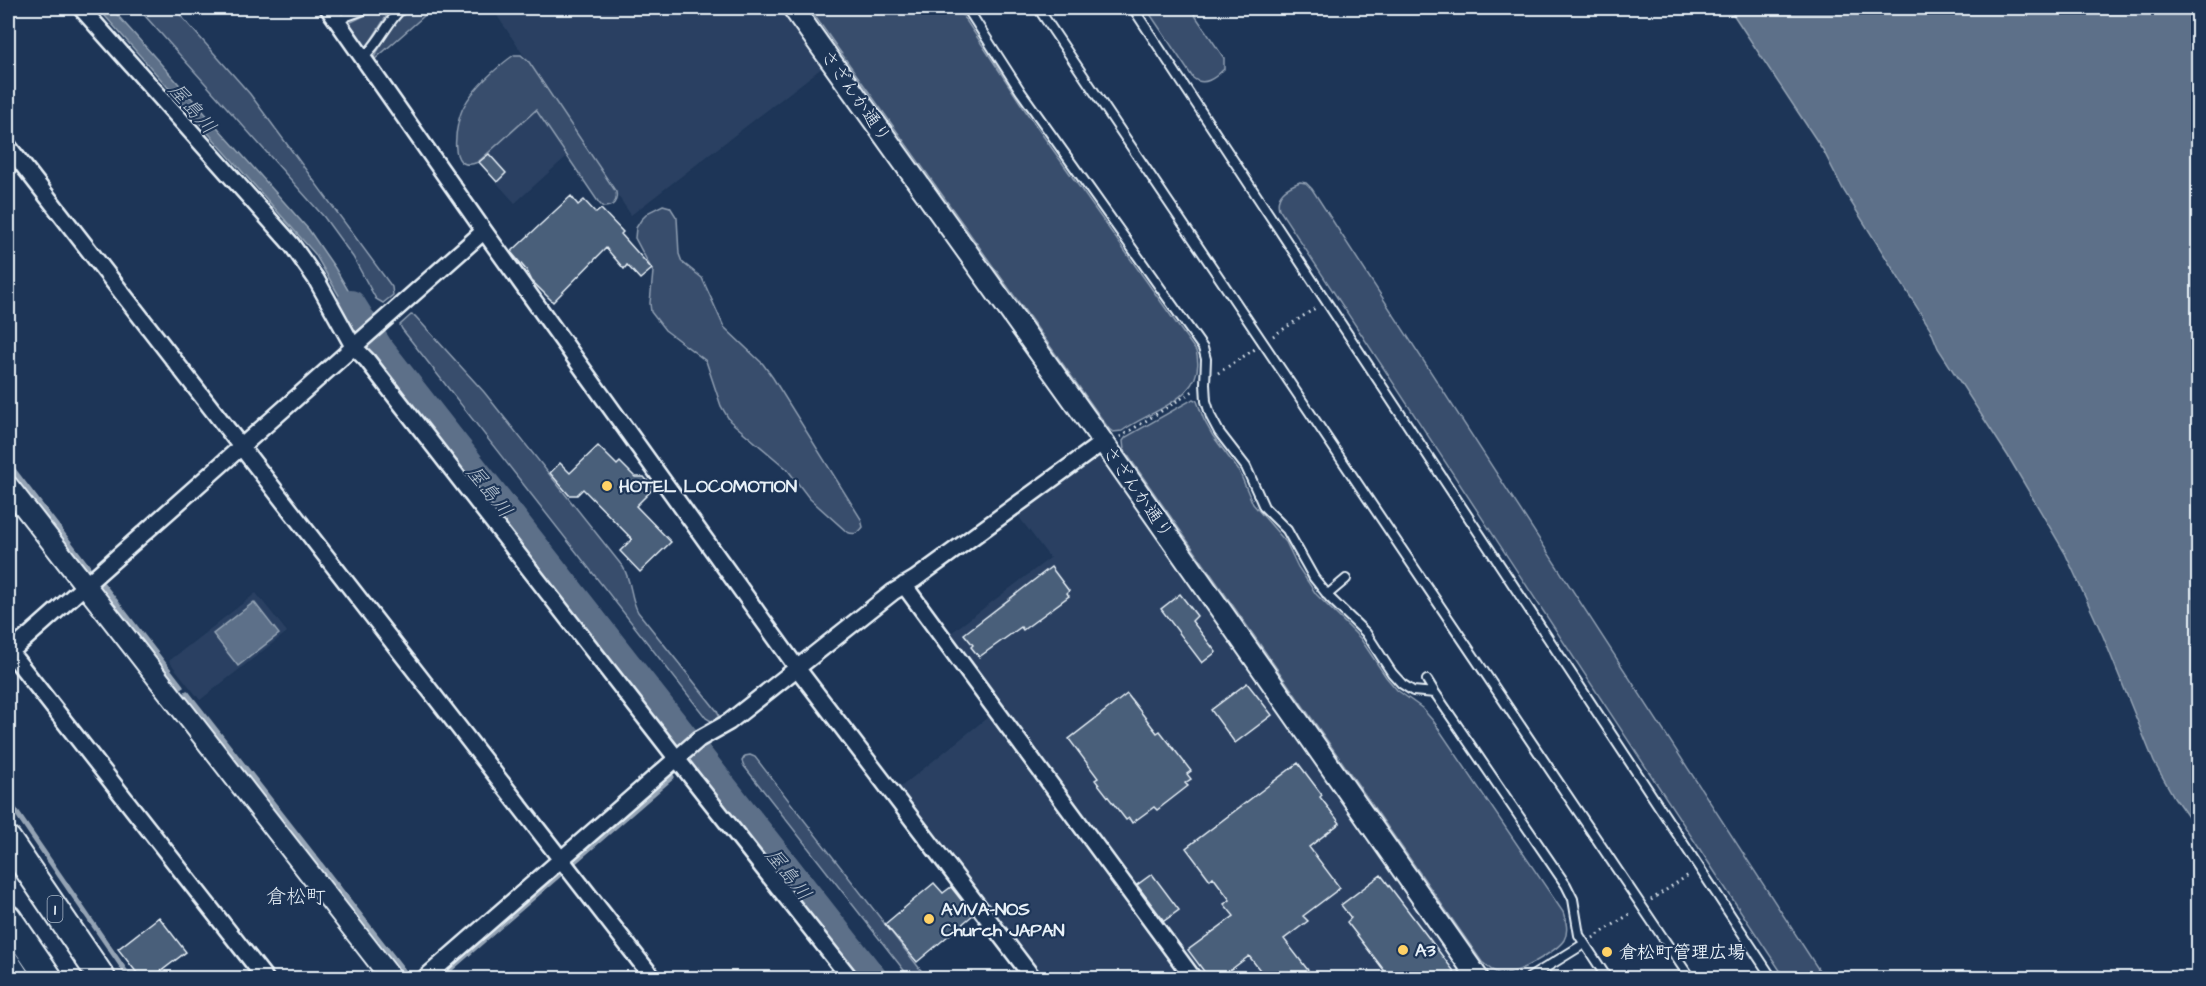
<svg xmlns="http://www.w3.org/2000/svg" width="2206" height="986" font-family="'Architects Daughter','Klee One',sans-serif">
<rect width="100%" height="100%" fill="#1d3557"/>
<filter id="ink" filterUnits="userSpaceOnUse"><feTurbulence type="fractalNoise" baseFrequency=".0167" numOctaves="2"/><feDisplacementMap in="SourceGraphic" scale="12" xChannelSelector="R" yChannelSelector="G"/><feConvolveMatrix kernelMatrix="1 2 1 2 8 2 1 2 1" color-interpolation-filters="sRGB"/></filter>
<g filter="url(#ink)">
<path fill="#2a4162" d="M492,8H781L823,67L631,215Z
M536,110L567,156L515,203L478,162Z
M1094,456L1101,457L1466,978H1206L951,633L1050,558L1016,513Z
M256,593L287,632L200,700L169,661Z
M988,717L1180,978H1041L897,790Z"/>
<path fill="#374d6c" stroke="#909fb2" stroke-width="1.5" d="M138,8H174L250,94L392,287L393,295L383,303L376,299L353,257L324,217Z
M380,8L386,10V17L368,45L365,47L349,23Z
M410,8H433L375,59L374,57L392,27Z
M809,8H958L1029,116L1196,351C1209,397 1151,410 1122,431L1113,432L1109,429Z
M1146,8H1190L1224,58V69C1215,78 1204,87 1193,78Z
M514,55H521L529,62L616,192C618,202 613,207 603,207L599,203L536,110L478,162C445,176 456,120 464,106C473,89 498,66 514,55Z
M1300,182L1306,183L1312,189L1824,978H1785L1718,877L1279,209C1275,194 1287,187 1300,182Z
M663,205L670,207L677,218L679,254L682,262L702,278L724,327L763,364L773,378L861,519L863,527C858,534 854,535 847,532L809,498L787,469L730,421L721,406L706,361L665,330L651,312L650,303L653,272L635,238L636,228L641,220L649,212Z
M411,315L415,316L484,392L623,567C632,582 630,598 638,612L717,711L719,716L715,720L711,721L706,718L402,329L400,325Z
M1193,399L1197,401L1204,420L1213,436L1239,471L1253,504L1286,542L1298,567L1316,594L1360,638L1386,677L1397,690L1422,708L1434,722L1563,912C1566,921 1569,931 1564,940C1557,951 1515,975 1503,974C1494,973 1489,968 1482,962L1124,450L1123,441L1126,437Z
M750,755L755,757L927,978H910L744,766L742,761L745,756Z"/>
<path fill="#5d7089" stroke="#95a4b5" stroke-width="1.5" d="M98,8H111L309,230L335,268L372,331L363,337L315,254Z
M1729,8H2198V831L2174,797L2154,762L2103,636L2065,553L2008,456L1938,348L1930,328L1844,191L1823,150Z
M254,602L279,634L238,666L213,634Z"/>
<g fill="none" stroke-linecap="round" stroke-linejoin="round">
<path stroke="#95a4b5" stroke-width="5" d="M8,463L88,567
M103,585L181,686
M187,693L409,978
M688,763L697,755
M8,800L130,978
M575,861L672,777
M440,978L560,874"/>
<path stroke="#5d7089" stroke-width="30" d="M351,305L378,348L872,978"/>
</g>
<path fill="#495e7a" stroke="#e8f1f8" stroke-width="1.5" d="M489,154L506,173L497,182L479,162Z
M571,196L578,205L584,200L596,213L601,209L623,232L621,234L652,269L640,279L627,265L624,269L606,248L553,302L532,281L527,271L511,252Z
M598,446L617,465L620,462L635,477H644L654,488L636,506L671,542L640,572L620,551L632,539L583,489L577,495H569L550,473L560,463L570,473Z
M1051,567L1069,591L1067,593L1069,596L1023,630L1021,627L979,657L971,647L973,645L964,634Z
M1180,594L1197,616L1192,621L1216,652L1202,663L1161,609Z
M1247,683L1272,715L1235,743L1211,710Z
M1127,694L1157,733L1160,731L1191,771L1187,774L1191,779L1185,783L1188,786L1157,810L1154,807L1132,823L1129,818L1126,820L1095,780L1098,778L1069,739Z
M1298,763L1322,795L1320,797L1340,823L1309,847L1340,888L1303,916L1308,921L1284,939L1314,978H1266L1249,956L1220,978H1209L1188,950L1234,916L1224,904L1230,900L1213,877L1210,880L1186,848Z
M1152,874L1179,910L1164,921L1137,885Z
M1381,875L1459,978H1390L1347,922L1351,918L1341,905Z
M934,883L943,893L951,887L973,915L917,962L885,924Z
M159,917L186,952L152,978H141L118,949Z"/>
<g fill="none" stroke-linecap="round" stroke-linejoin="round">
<g stroke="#e8f1f8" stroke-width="12">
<path id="service" d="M967,8L1021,92L1203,348L1206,359L1205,384L1206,401L1211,417L1219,432L1246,467L1264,507L1287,530L1314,578L1330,598L1366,633L1392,673L1402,684L1413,691L1435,693L1566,885L1573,899L1579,935L1607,978
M1038,8L1690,978
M1133,8L1772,978
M338,22L347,16L369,8
M363,57C378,46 387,22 402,8
M1327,595L1346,579
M1427,680L1435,693
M1529,978L1584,944"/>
</g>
<g stroke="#e8f1f8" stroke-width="20">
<path id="minor" d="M81,8L292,245L316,279L353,346L367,360L677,759L850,978
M328,8L484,231L797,668L1033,978
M8,146L653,978
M904,585L1193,978
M10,652L265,978
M8,654L484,231
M8,955L23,978
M425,978L699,739L729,722L893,592L915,579L1103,442"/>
</g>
<g stroke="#e8f1f8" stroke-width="24">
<path id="tertiary" d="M793,8L1106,446L1478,978
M8,486L391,978"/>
</g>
<g stroke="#e8f1f8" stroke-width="30">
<path id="trunk" d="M8,840L102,978
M8,918L49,978"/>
</g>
<path stroke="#e8f1f8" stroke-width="3" stroke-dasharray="1.5 4.5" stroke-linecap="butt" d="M1273,336L1317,307
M1218,373L1255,349
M1120,437L1193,391
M1651,900L1690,874
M1593,938L1633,912"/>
<use href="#service" stroke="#1d3557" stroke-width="8"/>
<use href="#minor" stroke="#1d3557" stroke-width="15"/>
<use href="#tertiary" stroke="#1d3557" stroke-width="20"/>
<use href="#trunk" stroke="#1d3557" stroke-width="26"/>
</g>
</g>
<g fill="#ffd166" stroke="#1d3557" stroke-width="2">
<circle cx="607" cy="486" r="6"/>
<circle cx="929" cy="919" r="6"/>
<circle cx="1403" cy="950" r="6"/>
<circle cx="1607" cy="952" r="6"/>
</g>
<g text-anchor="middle" stroke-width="4.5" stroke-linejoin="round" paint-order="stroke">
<rect fill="#1d3557" stroke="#abb9c8" stroke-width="1.5" x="47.5" y="896" width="15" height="26" rx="4.5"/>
<g font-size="16" font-weight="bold" fill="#e8f1f8">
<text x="55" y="915">1</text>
</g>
<g font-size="18" fill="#e8f1f8" stroke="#1d3557">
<text transform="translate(856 96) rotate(55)" y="6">さざんか通り</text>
<text transform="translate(1138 492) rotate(55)" y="6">さざんか通り</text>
</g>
<g font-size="18" font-weight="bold" fill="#e8f1f8" stroke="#1d3557" text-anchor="start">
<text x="619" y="492">HOTEL LOCOMOTION</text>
<text x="941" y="915">AVIVA-NOS<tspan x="941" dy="21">Church JAPAN</tspan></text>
<text x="1415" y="956">A3</text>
<text x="1619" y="958">倉松町管理広場</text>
</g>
<g font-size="20" font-style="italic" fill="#b7c4d1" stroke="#1d3557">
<text transform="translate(193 108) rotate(49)" y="7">屋島川</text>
<text transform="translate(490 491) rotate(52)" y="7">屋島川</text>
<text transform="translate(789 874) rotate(52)" y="7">屋島川</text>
</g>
<g font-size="20" fill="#e8f1f8" stroke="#1d3557">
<text x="296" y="903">倉松町</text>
</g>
</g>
<rect width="2206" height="986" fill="none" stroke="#1d3557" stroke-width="30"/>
<rect x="15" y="15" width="2176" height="956" fill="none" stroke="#e8f1f8" stroke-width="2" filter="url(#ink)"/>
</svg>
